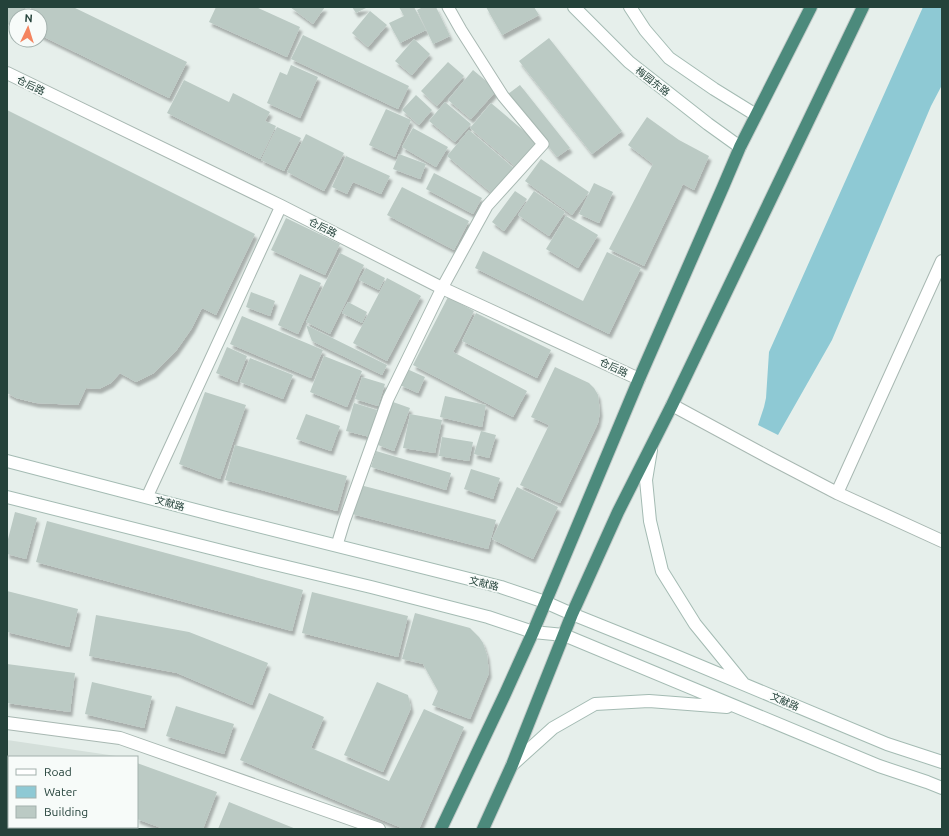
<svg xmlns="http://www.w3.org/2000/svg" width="949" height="836" font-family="Ubuntu,'Noto Sans SC',sans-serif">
<defs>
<filter id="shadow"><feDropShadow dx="2.5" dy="4.5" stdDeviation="1" flood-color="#0004"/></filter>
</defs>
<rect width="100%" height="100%" fill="#e6efeb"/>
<path fill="#d4dfda" d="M7,740L123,757H9V827H114V829H7Z"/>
<path fill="#8ec9d4" d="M923,7H942V85L931,106L832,340L778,435L758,425L764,407L766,398L769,352Z"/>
<path fill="#bbcac4" filter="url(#shadow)" d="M7,7H26L22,16H16V28L7,24Z
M32,7H73L187,62L169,98L40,35V16H27Z
M216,7H256L300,27L287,57L209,22Z
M290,7H325L313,24Z
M352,7H368L356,13Z
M399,7H414L426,30L400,43L389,23L404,16Z
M423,7H436L450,36L433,44L417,10Z
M486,7H534L539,15L502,35Z
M370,11L387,25L368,47L352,33Z
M303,35L409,86L398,109L291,59Z
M549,38L622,131L592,154L519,61Z
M414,39L430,54L412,75L395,61Z
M448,62L464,76L437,106L421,91Z
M291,65L318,77L300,118L267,103L280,72L287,75Z
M473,70L497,90L471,119L448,100Z
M184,80L229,102L233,93L270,112L265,121L276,126L260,159L167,113Z
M520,85L570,148L557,157L508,94Z
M416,95L432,110L419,125L402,110Z
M445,102L471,124L455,142L429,121Z
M491,103L538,143L517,168L470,128Z
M386,109L411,120L395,157L369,145Z
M7,110L255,234L216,315L202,308L192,328L176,351L154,373L136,382L120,373L111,383L99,389L86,388L78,405L36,403L16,398L7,393Z
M647,117L679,140L709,156L694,190L683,184L644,266L609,249L653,164L628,145Z
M277,127L301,138L284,171L261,160Z
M413,128L448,147L436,167L402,147Z
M469,130L516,170L494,195L447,156Z
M306,134L344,153L324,191L287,172Z
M399,154L426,164L420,179L393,169Z
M346,156L390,176L381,194L353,182L347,194L332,187Z
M541,159L589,192L572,215L525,181Z
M434,173L482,198L473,214L426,189Z
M594,183L613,192L599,223L579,214Z
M402,187L469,221L454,250L387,215Z
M515,191L527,199L504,231L492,222Z
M534,191L565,212L549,236L518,215Z
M566,216L598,235L578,268L546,249Z
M286,218L340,244L325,275L271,250Z
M483,251L583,301L607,252L641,268L609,334L475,268Z
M340,253L364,265L330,334L306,322Z
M366,268L385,278L379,290L359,280Z
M300,274L321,283L298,334L278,325Z
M387,278L421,296L387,361L353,343Z
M251,292L275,301L270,316L246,307Z
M448,297L474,311L453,352L527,391L513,417L413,365Z
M348,302L367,312L362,323L342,313Z
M476,313L551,350L537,378L462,341Z
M242,316L323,350L311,378L230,344Z
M306,325L387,365L382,375L312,341Z
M227,347L247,356L237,382L216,373Z
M324,356L362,371L347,407L310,392Z
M250,358L293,375L283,399L240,382Z
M555,367L589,383L594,388L598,395L600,412L598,423L560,503L520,485L549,425L531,417Z
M407,369L425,377L418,393L400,385Z
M362,377L385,384L378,406L355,399Z
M205,392L246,405L220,479L179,464Z
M445,396L486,405L482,427L440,417Z
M393,402L410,408L394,451L378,445Z
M354,403L377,410L370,437L346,431Z
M306,414L340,426L331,451L296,439Z
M410,414L442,420L435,453L403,448Z
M481,431L496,435L489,458L474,454Z
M442,437L473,442L469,461L439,456Z
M235,445L347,476L337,511L225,480Z
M376,451L451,473L446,490L371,467Z
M471,469L500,478L493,499L464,489Z
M360,485L496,520L488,549L352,514Z
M517,487L558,507L533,559L492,539Z
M15,512L37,518L26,559L7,554V543Z
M47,521L303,590L292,631L36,562Z
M7,591L78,609L69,647L7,632Z
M312,592L408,616L398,657L302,633Z
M415,613L470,628L479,637L483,643L487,655L489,673L470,719L432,705L438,691L423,664L402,659Z
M96,615L189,632L268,663L252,705L177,673L89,656Z
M7,664L75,673L70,712L7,703Z
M92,682L152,696L144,728L85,714Z
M377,682L408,695L411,708L383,772L344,755Z
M269,693L324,717L311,748L389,781L424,709L464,727L419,829H404L240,760Z
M176,706L234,724L224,754L166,736Z
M137,763L217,792L203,829H164L137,819Z
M7,771L9,772V807H7Z
M229,802L296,829H218Z"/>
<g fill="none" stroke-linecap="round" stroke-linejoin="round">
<g stroke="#a8b8b2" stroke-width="13">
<path id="service" d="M147,497L281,206
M337,545L344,522L388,399L442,288L487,206L543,144L503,96L461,30L448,7"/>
</g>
<g stroke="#a8b8b2" stroke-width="14">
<path id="minor" d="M7,73L281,206L442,288L639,379
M672,405L770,458L837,493L942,541
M837,493L942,261"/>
</g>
<g stroke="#a8b8b2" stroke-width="14">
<path id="tertiary" d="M7,723L120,738L379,829"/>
</g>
<g stroke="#a4bbb3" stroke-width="14">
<path id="secondary" d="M574,7L629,62L708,124L740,147
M630,7L645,30L669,58L714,89L756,115
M651,450L646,480L650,521L662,571L695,624L743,683
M7,461L222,517L501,587L545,602L572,614L669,653L887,744L942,762
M7,497L254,559L371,587L488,617L533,632L564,635L879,766L927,782L942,788
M512,765L553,728L595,704L649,701L727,707"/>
</g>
<g stroke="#c2cac8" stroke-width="14">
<path id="trunk" d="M441,829L505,694L533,632L639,379L723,187L740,147L811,7
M483,829L512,765L572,614L618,512L672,405L863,7"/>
</g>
<use href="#service" stroke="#fff" stroke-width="11"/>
<use href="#minor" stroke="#fff" stroke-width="12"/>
<use href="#tertiary" stroke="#fff" stroke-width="12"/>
<use href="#secondary" stroke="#fff" stroke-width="12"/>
<use href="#trunk" stroke="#4c8a7c" stroke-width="12"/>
</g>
<g text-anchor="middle" stroke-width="3.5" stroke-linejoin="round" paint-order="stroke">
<g font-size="10" fill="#24423a" stroke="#f7fbf9">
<text transform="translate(653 81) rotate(38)" y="4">梅园东路</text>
<text transform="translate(31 85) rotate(26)" y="4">仓后路</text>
<text transform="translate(323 227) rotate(27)" y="4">仓后路</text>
<text transform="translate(614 367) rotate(25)" y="4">仓后路</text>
<text transform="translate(170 503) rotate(15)" y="4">文献路</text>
<text transform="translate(484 583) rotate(14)" y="4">文献路</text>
<text transform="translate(785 701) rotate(23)" y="4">文献路</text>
</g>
</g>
<rect width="949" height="836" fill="none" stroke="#24423a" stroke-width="16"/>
<rect x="8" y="756" width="130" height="72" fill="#f7fbf9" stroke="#a3b1ad"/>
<rect x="16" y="769" width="20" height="6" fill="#ffffff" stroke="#a3b1ad"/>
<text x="44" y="776" font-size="12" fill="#24423a">Road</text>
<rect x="16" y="786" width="20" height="12" fill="#8ec9d4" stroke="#a3b1ad"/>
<text x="44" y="796" font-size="12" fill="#24423a">Water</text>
<rect x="16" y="806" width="20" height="12" fill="#bbcac4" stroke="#a3b1ad"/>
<text x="44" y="816" font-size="12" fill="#24423a">Building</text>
<g transform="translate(28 28) rotate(4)"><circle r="19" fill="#f7fbf9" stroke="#a3b1ad"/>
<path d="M0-3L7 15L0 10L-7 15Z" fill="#f4845f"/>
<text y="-6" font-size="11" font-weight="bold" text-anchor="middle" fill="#24423a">N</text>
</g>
</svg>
